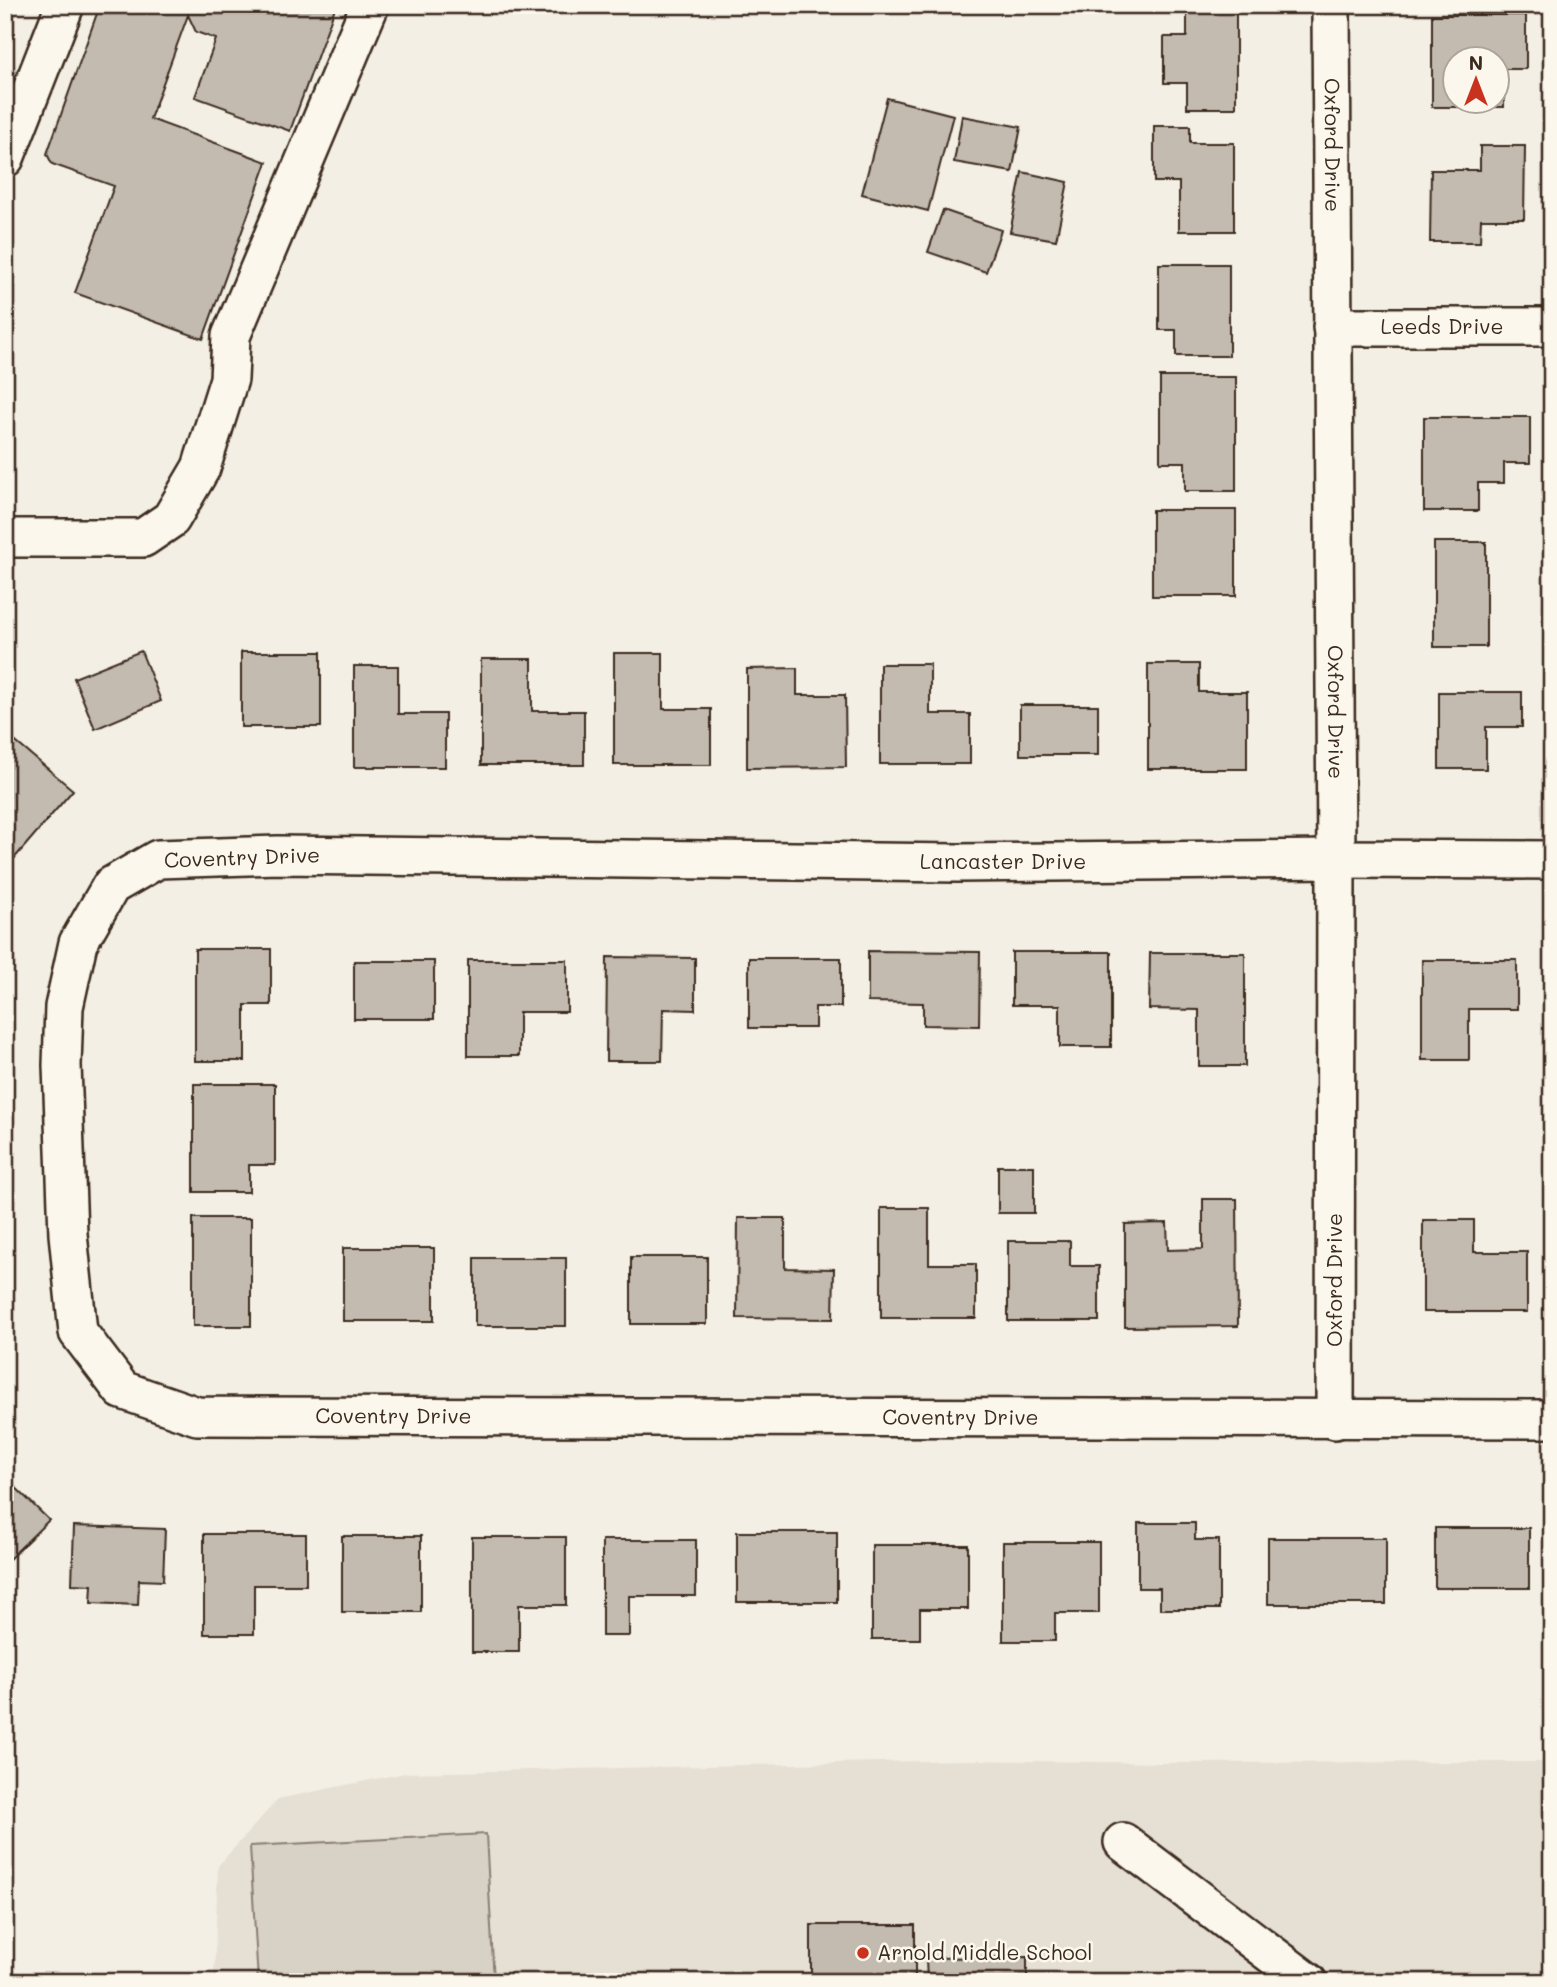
<svg xmlns="http://www.w3.org/2000/svg" width="1557" height="1987" font-family="Mali,sans-serif">
<rect width="100%" height="100%" fill="#f3efe4"/>
<filter id="ink" filterUnits="userSpaceOnUse"><feTurbulence type="fractalNoise" baseFrequency=".0143" numOctaves="2"/><feDisplacementMap in="SourceGraphic" scale="14" xChannelSelector="R" yChannelSelector="G"/><feConvolveMatrix kernelMatrix="1 2 1 2 8 2 1 2 1" color-interpolation-filters="sRGB"/></filter>
<g filter="url(#ink)">
<path fill="#e5dfd4" d="M966,1760L1161,1763L1552,1762V1982H214L218,1866L278,1799L405,1773Z"/>
<path fill="#d8d1c6" stroke="#8a7e72" stroke-width="2" d="M486,1834L494,1982H258L250,1846Z"/>
<path fill="#c3bbb0" stroke="#3b2a1e" stroke-width="2" fill-rule="evenodd" d="M100,5H336L290,131L195,97L216,39L196,32L188,15L150,119L267,162L203,339L75,293L114,186L52,164L47,154Z
M1187,11H1236V108H1187V83H1164V37H1187Z
M1432,15H1526V69H1504V107H1432ZM1456,60H1498V102H1456Z
M887,98L953,115L928,211L862,194Z
M962,116L1021,127L1012,172L954,162Z
M1154,126H1190V143H1234V231H1179V182H1154Z
M1480,146H1525L1524,219H1481L1480,242H1430L1431,170H1480Z
M1022,172L1068,182L1056,240L1010,232Z
M943,210L1001,230L986,272L928,252Z
M1159,264H1229V356H1176V330H1159Z
M1160,377H1236V491H1185V462H1160Z
M1424,417H1530V463H1504V483H1478V511H1424Z
M1152,510H1236V596H1152Z
M1434,542H1486V647H1434Z
M141,651L161,701L95,729L74,678Z
M241,652H321V727H241Z
M614,653H663V709H711V765H614Z
M481,659H532V711H584V765H481Z
M880,664H930V714H970V764H880Z
M1148,664H1199V692H1247V769H1148Z
M354,666H398V714H445V767H354Z
M797,668V695H845L846,767L747,768V669Z
M1439,692H1522V727H1486V769H1439Z
M1020,705H1098V755H1020Z
M5,733L73,790L6,868L5,867Z
M195,949H271V1005H245V1061H195Z
M868,951L980,952L979,1026L923,1025V1003L868,1002Z
M1012,952H1111V1047H1060V1005H1012Z
M1150,953H1245V1066H1199V1010L1149,1009Z
M607,957L695,958V1010L663,1009L662,1061H606Z
M749,958H841V1007H815V1028H749Z
M468,960H567V1012H519V1056H468Z
M1422,960H1517V1009H1469V1060H1422Z
M354,961H434V1019H354Z
M194,1084H275V1165H249V1192H194Z
M998,1166H1034V1213H998Z
M1203,1199H1237L1238,1326L1125,1327V1224L1167,1223L1168,1250L1203,1249Z
M881,1208H929V1264H976V1318H881Z
M193,1218H251V1326H193Z
M738,1218H785V1268L834,1269L833,1319L737,1318Z
M1423,1220H1474V1252H1527V1312H1423Z
M1008,1241H1070V1266H1099V1321H1008Z
M343,1248H434V1321H343Z
M631,1257H707V1324H631Z
M475,1258H566V1326H475Z
M5,1477L49,1520L5,1563Z
M1138,1523H1195V1540H1219V1609H1160V1588H1138Z
M74,1526L165,1529L163,1581L139,1580L138,1605L91,1603L92,1585L72,1584Z
M1435,1528H1529V1588H1435Z
M737,1532H837V1602H737Z
M204,1534H306V1585H254V1634H204Z
M342,1536H421V1612H342Z
M472,1537H566V1605H519V1652H472Z
M1268,1538H1386V1604H1268Z
M602,1540H696V1596H629V1636H602Z
M1003,1542H1099V1613H1055V1641H1003Z
M872,1545H968V1609H920V1639H872Z
M811,1925H915V1982H811Z
M1027,1957V1982H927L926,1958Z"/>
<g fill="none" stroke-linecap="round" stroke-linejoin="round">
<g stroke="#3b2a1e" stroke-width="42">
<g id="minor">
<path id="s1" d="M1331,5L1336,859L1335,1420"/>
<path d="M5,158L65,5"/>
<path id="s2" d="M1332,327H1552"/>
<path d="M5,538H143L171,519L201,468L229,379L231,336L370,5"/>
<path id="s3" d="M1552,860L1336,859L958,863L278,855L158,859L111,886L78,943L64,1007L62,1065L68,1234L78,1332L122,1390L197,1416L1552,1419"/>
<path d="M1123,1842L1308,1982"/>
</g>
</g>
<use href="#minor" stroke="#fbf7ec" stroke-width="37"/>
</g>
</g>
<circle fill="#c8321e" stroke="#fbf7ec" stroke-width="2.5" cx="863" cy="1953" r="7"/>
<g text-anchor="middle" stroke-width="5" stroke-linejoin="round" paint-order="stroke">
<g font-size="21" fill="#3b2a1e" stroke="#fbf7ec">
<text dy="7" stroke="none"><textPath href="#s1" startOffset="140">Oxford Drive</textPath></text>
<text dy="7" stroke="none"><textPath href="#s2" startOffset="110">Leeds Drive</textPath></text>
<text dy="7" stroke="none"><textPath href="#s1" startOffset="707">Oxford Drive</textPath></text>
<text transform="translate(242 858) rotate(-2)" y="7">Coventry Drive</text>
<text x="1003" y="869">Lancaster Drive</text>
<text transform="translate(1335 1280) rotate(-90)" y="7">Oxford Drive</text>
<text dy="7" stroke="none"><textPath href="#s3" startOffset="2254">Coventry Drive</textPath></text>
<text dy="7" stroke="none"><textPath href="#s3" startOffset="2821">Coventry Drive</textPath></text>
</g>
<g font-size="21" fill="#3b2a1e" stroke="#fbf7ec" text-anchor="start">
<text x="877" y="1960">Arnold Middle School</text>
</g>
</g>
<rect width="1557" height="1987" fill="none" stroke="#fbf7ec" stroke-width="28"/>
<rect x="14" y="14" width="1529" height="1959" fill="none" stroke="#3b2a1e" stroke-width="2.5" filter="url(#ink)"/>
<g transform="translate(1476 80)"><circle r="33" fill="#fbf7ec" stroke="#aea59a" stroke-width="2"/>
<path d="M0-5L12 26L0 18L-12 26Z" fill="#c8321e"/>
<text y="-10" font-size="19" font-weight="bold" text-anchor="middle" fill="#3b2a1e">N</text>
</g>
</svg>
